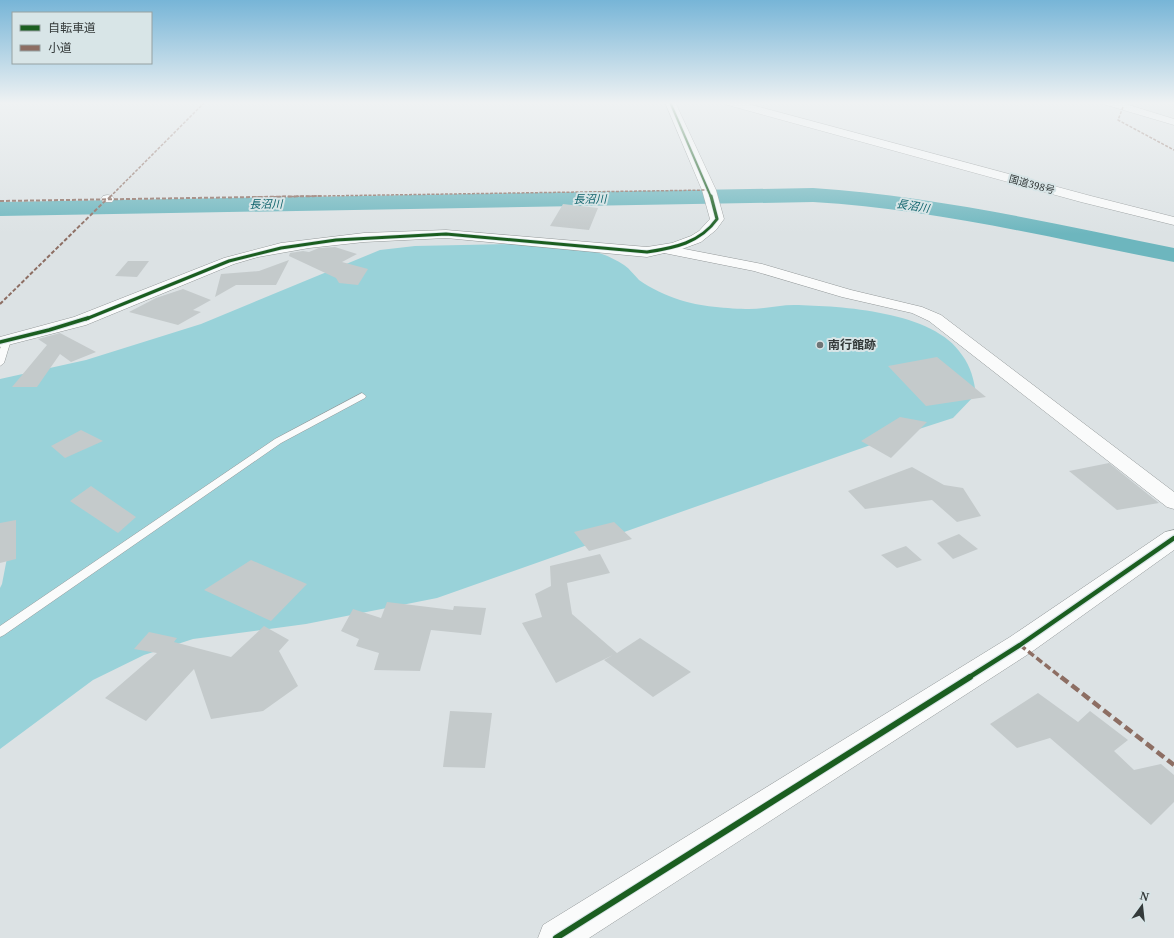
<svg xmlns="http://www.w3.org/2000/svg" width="1174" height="938" font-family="'Noto Serif','Noto Sans JP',serif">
<rect width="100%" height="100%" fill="#dce2e4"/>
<path fill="#99d2d9" d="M553,243C577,246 603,251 624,265C630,269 634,275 639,280C650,288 667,296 680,300C697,306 730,309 749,309C764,309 779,305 794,305C841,306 934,311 962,355C971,367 974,380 976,394L953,418L882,441L437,598L306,624L193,639L144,655L93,680L0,749V588L2,584L7,558L0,542V379L86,360L201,324L380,250L415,246Z"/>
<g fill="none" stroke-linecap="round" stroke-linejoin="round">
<path fill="#6db6be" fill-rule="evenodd" d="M813,188C935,196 1055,224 1174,248V262C1055,239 935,209 813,202L0,216V202Z"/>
</g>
<path fill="#c4cacb" d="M563,204L598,208L589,230L550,226Z
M335,247L357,254L342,262L368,269L358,285L339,283L336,278L289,256L290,253L303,251L309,252L319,248Z
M289,260L276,285H236L215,297L221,274L259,271Z
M128,261H149L137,277L115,276Z
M183,289L211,300L193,310L201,312L178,325L129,312L156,298Z
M60,333L96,352L71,362L60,354L37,387H12L47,345L38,339Z
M937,357L986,397L926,406L888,366Z
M900,417L927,422L891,458L861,441Z
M81,430L103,441L65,458L51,446Z
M1109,463L1159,503L1117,510L1069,471Z
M912,467L944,485L963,488L981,516L957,522L932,500L865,509L848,491Z
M91,486L136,517L118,533L70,501Z
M16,520V559L0,563V523Z
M614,522L632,539L589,551L574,532Z
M959,534L978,549L953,559L937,543Z
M906,546L922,560L897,568L881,555Z
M600,554L610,573L567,583L572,614L617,653L640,638L691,672L653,697L604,660L613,655L556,683L522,623L542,617L535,594L551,586L550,566Z
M251,560L307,584L271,621L204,590Z
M387,602L453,610L454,606L486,608L481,635L431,630L420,671L374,670L379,653L356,646L359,639L341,631L353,609L381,618Z
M264,626L289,640L279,651L298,686L263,711L211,719L194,669L146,721L105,698L157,653L134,649L149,632L177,638L174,642L231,657Z
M1038,693L1078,722L1090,711L1128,740L1114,751L1134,770L1161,764L1174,775V802L1151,825L1050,738L1017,748L990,724Z
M450,711L492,713L485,768L443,767Z"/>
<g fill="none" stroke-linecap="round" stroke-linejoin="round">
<g stroke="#94999a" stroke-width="1">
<path id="lane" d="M4,338H7L11,340L4,363L0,366V349Z
M362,393L366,396L365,398L281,443L4,635L0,637V626L275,439Z"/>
</g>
<g stroke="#94999a" stroke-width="1">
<path id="street" d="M108,195L112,196L114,199L112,202H103L101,199L103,196Z
M664,245L762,264L851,290L922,307L941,315L1174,492V509L1167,507L929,321L912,313L842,297L754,271L659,252L657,249L659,246Z"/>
</g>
<g stroke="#94999a" stroke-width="1">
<path id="secondary" d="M665,102H675L716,190L724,219L716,230L701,242L682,249L647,257L446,238L364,242L309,248L258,257L234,264L86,325L0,347V337L74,317L224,258L281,243L364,233L446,230L647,247L672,243L691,236L699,231L710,219L702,190Z
M1102,102H1119L1174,119V125L1103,104Z
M1174,530V550L1030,653L589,938H538L543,925L1010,637L1165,532Z"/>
</g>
<g stroke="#94999a" stroke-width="1">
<path id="highway" d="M723,102H741L1091,196L1174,217V225L1081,202L724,104Z"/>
</g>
<use href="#lane" fill="#fafbfb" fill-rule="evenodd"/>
<use href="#street" fill="#fafbfb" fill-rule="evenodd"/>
<use href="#secondary" fill="#fafbfb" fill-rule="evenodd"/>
<use href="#highway" fill="#fafbfb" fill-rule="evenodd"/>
<path stroke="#8d6e63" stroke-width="1.5" stroke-dasharray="3 1.5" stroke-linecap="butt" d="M1123,107L1118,120L1174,150
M110,197L205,102
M256,197L709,190"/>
<path stroke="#8d6e63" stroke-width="2" stroke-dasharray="4 2" stroke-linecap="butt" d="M108,199L111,196
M0,201L321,196
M0,304L107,199"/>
<path stroke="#8d6e63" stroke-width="3.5" stroke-dasharray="7 3.5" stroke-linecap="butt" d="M1020,645L1062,678"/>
<path stroke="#8d6e63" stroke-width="4.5" stroke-dasharray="9 4.5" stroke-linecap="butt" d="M1061,677L1174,765"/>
<g stroke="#d8e5e7" stroke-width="3.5">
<path id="cycleway-far4" d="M670,102L711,197"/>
</g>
<g stroke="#d8e5e7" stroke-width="4.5">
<path id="cycleway-far3" d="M86,319L229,261L281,248L336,240L446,234L647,252C674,248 700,243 717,219L711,196"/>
</g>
<g stroke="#d8e5e7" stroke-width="5.5">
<path id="cycleway-far2" d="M0,342L49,330L88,318"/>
</g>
<g stroke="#d8e5e7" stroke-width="7">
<path id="cycleway-far1" d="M968,678L1020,645L1174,538"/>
</g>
<g stroke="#d8e5e7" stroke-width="8">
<path id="cycleway" d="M556,938L970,677"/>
</g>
<use href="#cycleway-far4" stroke="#1b5e20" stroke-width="2"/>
<use href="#cycleway-far3" stroke="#1b5e20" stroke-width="3"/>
<use href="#cycleway-far2" stroke="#1b5e20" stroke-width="3.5"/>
<use href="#cycleway-far1" stroke="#1b5e20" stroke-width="4.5"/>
<use href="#cycleway" stroke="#1b5e20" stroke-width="6"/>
</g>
<linearGradient id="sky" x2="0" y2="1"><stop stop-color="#77b5d7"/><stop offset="0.44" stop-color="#eff2f3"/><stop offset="1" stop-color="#eff2f3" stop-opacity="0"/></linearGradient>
<rect width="1174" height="234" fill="url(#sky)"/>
<circle fill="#6f7576" stroke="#d8e5e7" stroke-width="1.5" cx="820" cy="345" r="4"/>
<g text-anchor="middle" stroke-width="4" stroke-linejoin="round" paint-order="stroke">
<g font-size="10" fill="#343a3a" stroke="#d8e5e7">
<text transform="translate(1032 184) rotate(15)" y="4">国道398号</text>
</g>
<g font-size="11" font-style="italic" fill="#0c616a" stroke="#d8e5e7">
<text transform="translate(590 199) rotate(-1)" y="4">長沼川</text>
<text transform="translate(266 204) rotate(-1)" y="4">長沼川</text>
<text transform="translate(913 206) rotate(9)" y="4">長沼川</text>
</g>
<g font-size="12" font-weight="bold" fill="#343a3a" stroke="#d8e5e7" text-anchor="start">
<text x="828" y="349">南行館跡</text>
</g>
</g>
<rect x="12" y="12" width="140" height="52" fill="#d8e5e7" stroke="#96a1a2"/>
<rect x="20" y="25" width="20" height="6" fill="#1b5e20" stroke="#96a1a2"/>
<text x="48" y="32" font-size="12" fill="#343a3a">自転車道</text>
<rect x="20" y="45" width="20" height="6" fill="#8d6e63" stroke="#96a1a2"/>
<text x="48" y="52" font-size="12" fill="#343a3a">小道</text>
<g transform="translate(1142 906) rotate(15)" stroke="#d8e5e7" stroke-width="3" paint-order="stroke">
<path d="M0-3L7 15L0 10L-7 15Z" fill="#343a3a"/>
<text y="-6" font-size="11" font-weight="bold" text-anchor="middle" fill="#343a3a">N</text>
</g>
</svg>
